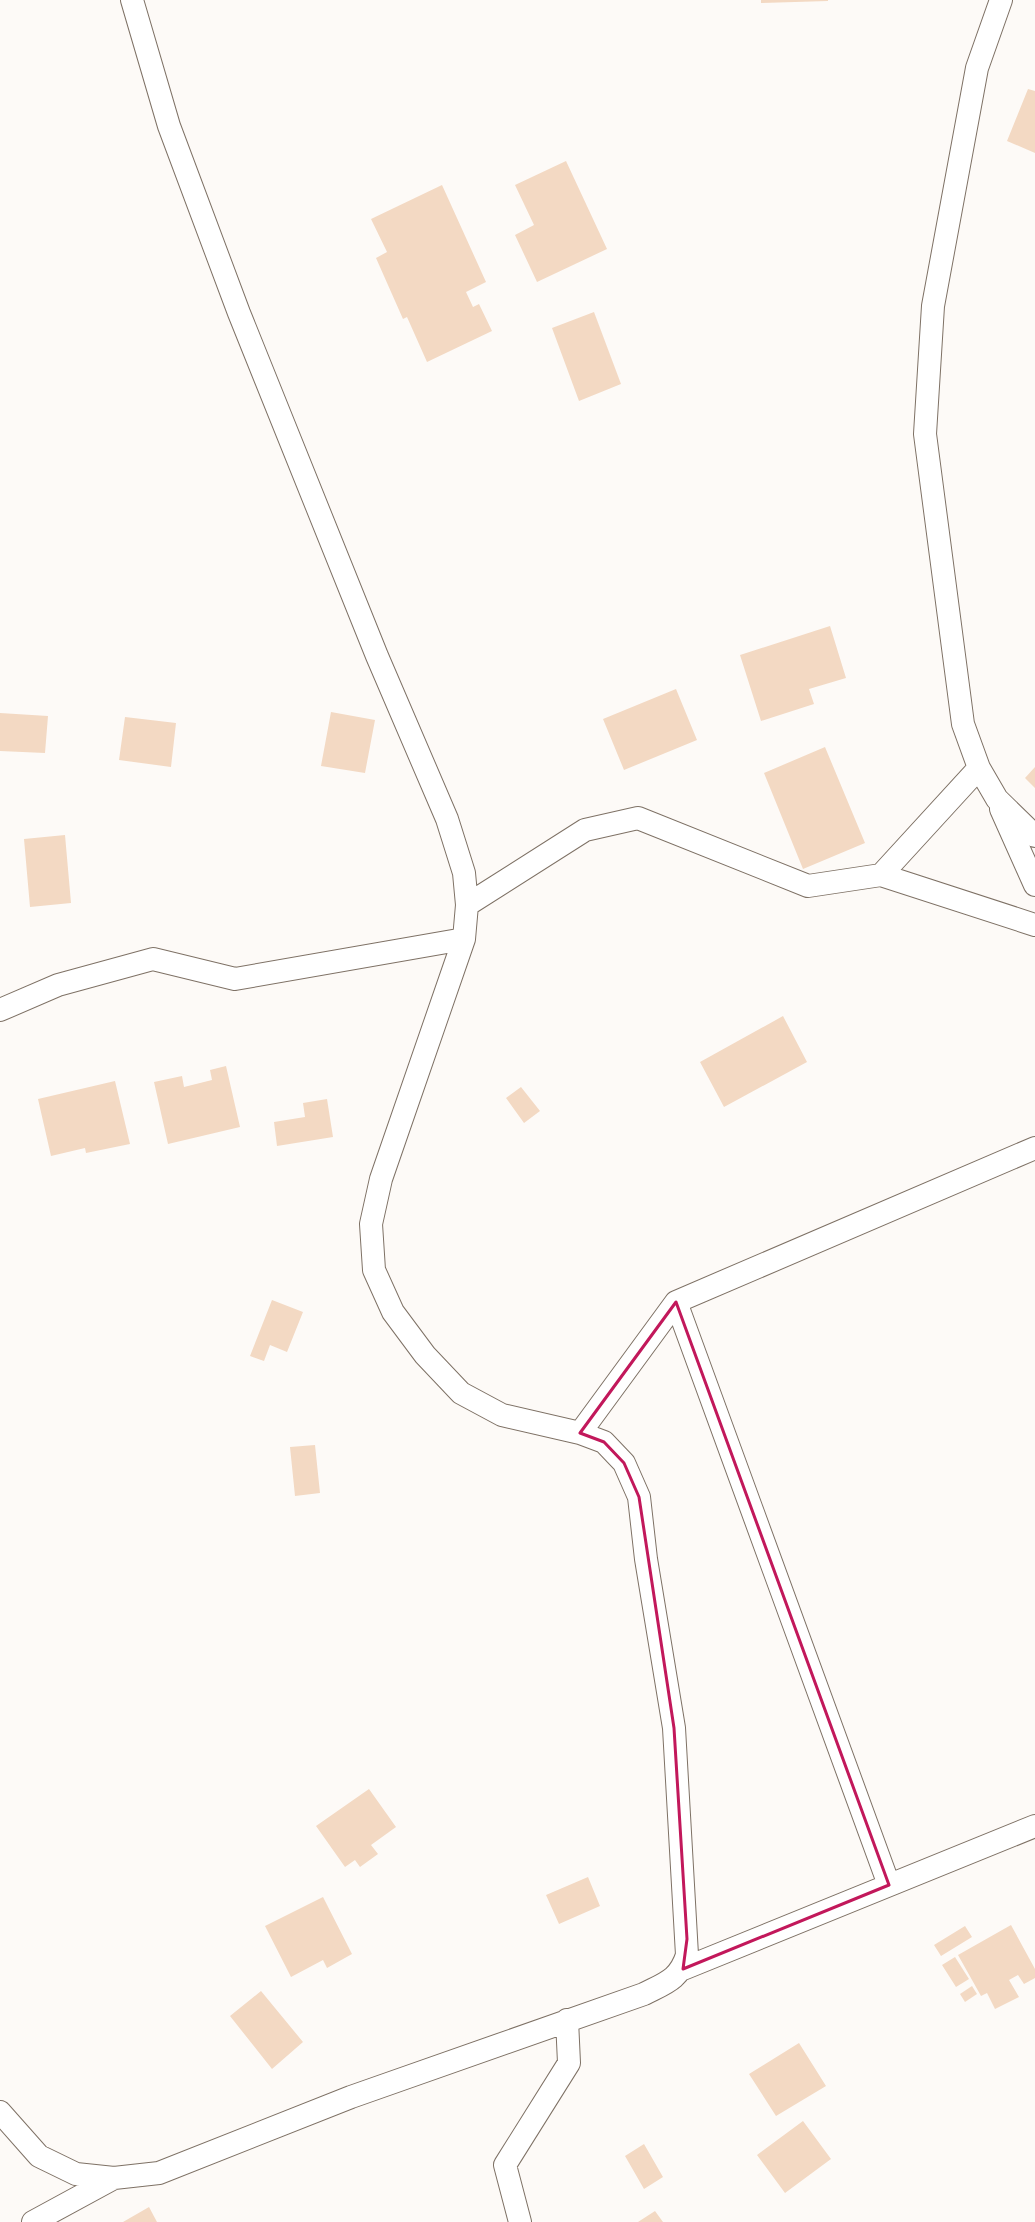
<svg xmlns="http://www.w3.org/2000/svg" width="1035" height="2222" font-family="Overpass,sans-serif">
<rect width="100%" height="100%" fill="#fdfaf7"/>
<path fill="#f3d9c3" d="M761,0H828V1L761,3Z
M1028,89L1035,91V153L1007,141Z
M566,161L607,249L537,282L515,235L534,225L515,185Z
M442,185L486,282L466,292L473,307L479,304L492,331L427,362L407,317L403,319L376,258L387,252L371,219Z
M594,312L621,384L579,401L552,328Z
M830,626L846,678L809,689L814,704L761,721L740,655Z
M676,689L697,740L624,770L603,719Z
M331,712L375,720L365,773L321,766Z
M0,713L48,716L45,753L0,751Z
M125,717L176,723L171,767L119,760Z
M825,747L865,843L803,869L764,773Z
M1035,767V788L1025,778Z
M65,835L71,903L30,907L24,839Z
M783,1016L807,1062L724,1107L700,1062Z
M226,1066L240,1127L168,1144L154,1082L182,1076L184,1087L212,1080L210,1070Z
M115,1081L130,1144L86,1153L85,1148L51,1156L38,1099Z
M521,1087L540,1111L524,1123L506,1098Z
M327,1099L333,1137L277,1146L274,1122L305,1117L303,1103Z
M272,1300L303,1312L287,1352L270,1345L264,1361L250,1356Z
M315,1445L320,1493L295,1496L290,1447Z
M369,1789L396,1827L371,1845L378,1854L360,1867L355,1860L345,1867L316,1826Z
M588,1877L600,1906L559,1924L546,1895Z
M323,1897L352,1954L327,1968L323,1960L291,1977L265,1926Z
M1011,1925L1035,1969V1978L1024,1984L1018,1975L1009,1980L1019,1997L995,2009L987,1993L981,1996L958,1955Z
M965,1926L972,1937L941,1956L934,1945Z
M955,1957L969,1979L956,1987L942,1965Z
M972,1986L977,1994L965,2002L960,1994Z
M261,1991L303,2042L272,2069L230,2016Z
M799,2043L826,2086L776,2116L749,2074Z
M803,2121L831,2159L785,2193L757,2155Z
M644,2144L663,2177L644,2189L625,2156Z
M149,2207L157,2222H123Z
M655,2211L663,2222H638Z"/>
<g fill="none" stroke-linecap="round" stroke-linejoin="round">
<g stroke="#7e7165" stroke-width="24">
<path id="minor" d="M1001,0L977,68L933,306L925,434L963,724L979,768L997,799L1035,836
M1001,809L1035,885
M881,875L979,768
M467,905L585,830L638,818L808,886L881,875L1035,925
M0,1010L58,985L153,959L235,979L464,939
M580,1433L676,1302
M889,1885L676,1302L1035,1148
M683,1969L1035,1826
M0,2112L39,2156L76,2174L114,2178L159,2173L351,2097L644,1994C665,1983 679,1980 687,1955L674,1728L646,1559L639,1497L624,1463L604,1442L580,1433L502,1415L461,1393L425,1355L393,1312L374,1270L371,1224L381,1179L464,939L467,905L464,873L447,819L377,656L239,313L169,126L132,0
M33,2222L114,2178
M520,2222L505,2165L569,2063L567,2020"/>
</g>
<use href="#minor" stroke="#fff" stroke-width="22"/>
</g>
<path fill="none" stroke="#c2185b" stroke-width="3" stroke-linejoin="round" d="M676,1302L889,1885L683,1969L687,1939L674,1728L639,1497L624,1463L604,1442L580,1433Z"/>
</svg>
